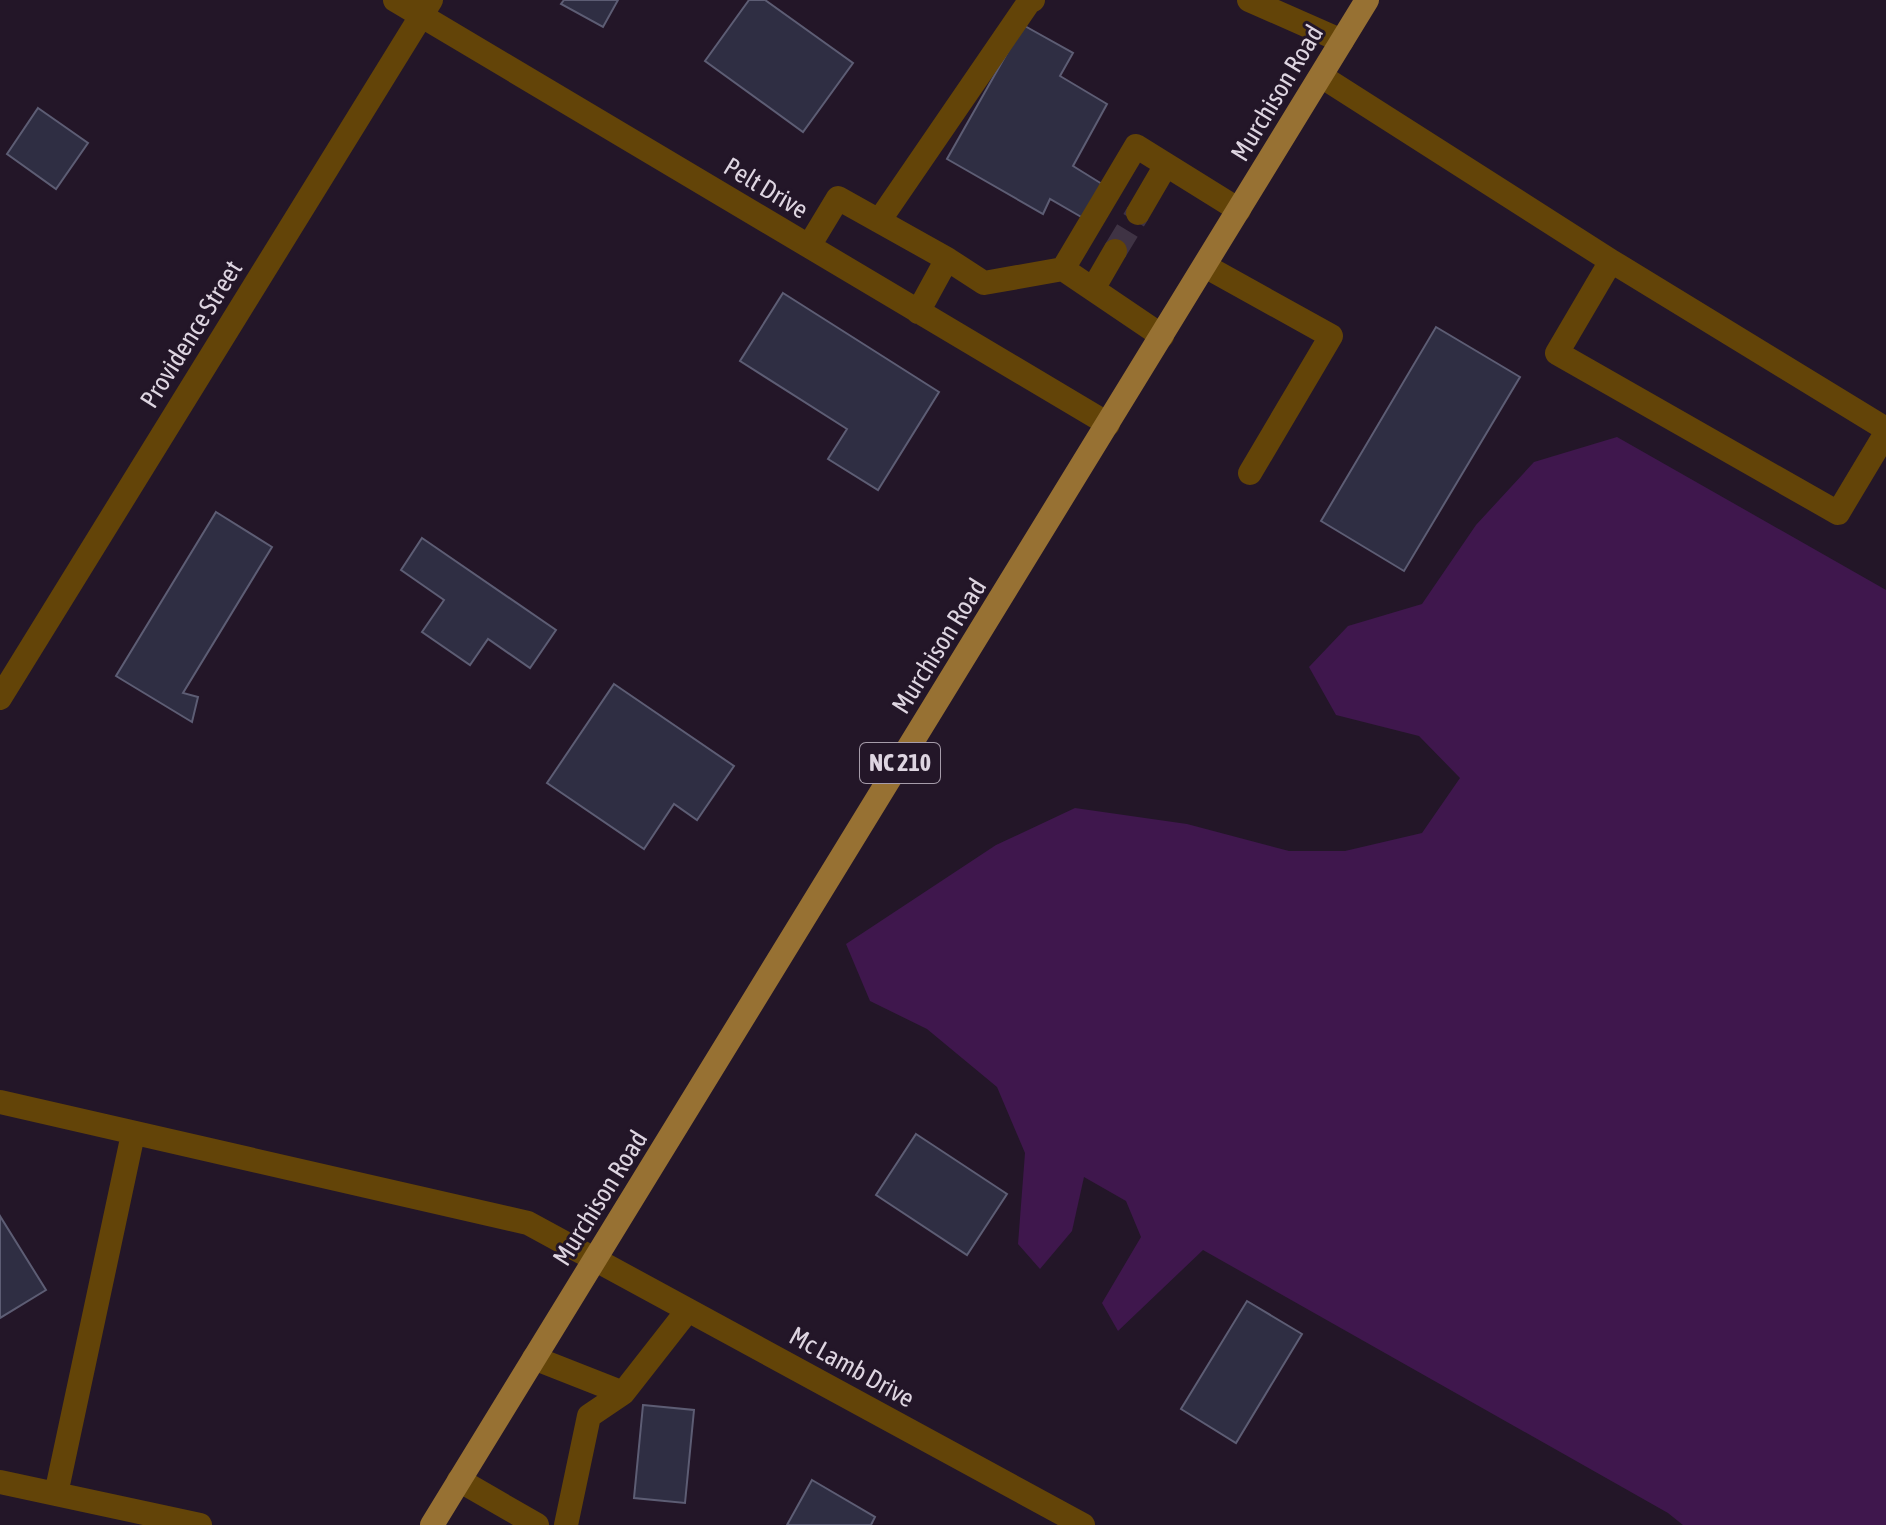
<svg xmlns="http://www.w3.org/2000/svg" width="1886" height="1525" font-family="'Asap Condensed',sans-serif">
<rect width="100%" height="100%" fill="#231628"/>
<path fill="#3f174d" d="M1617,437L1886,590V1525H1683L1668,1513L1203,1250L1118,1331L1102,1303L1141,1237L1126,1201L1084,1177L1072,1231L1040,1269L1018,1244L1025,1153L997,1087L927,1029L870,1001L846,944L996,845L1075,808L1187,824L1289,851H1345L1422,833L1460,778L1419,736L1336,715L1309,667L1348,626L1422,604L1476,525L1534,462Z"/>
<path fill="#2f2e43" stroke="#5d5d74" stroke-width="2" d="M564,0H618L603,27L561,4Z
M749,0H765L853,63L803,132L705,61Z
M1023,25L1073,53L1060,76L1107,104L1073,166L1102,184L1083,218L1050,199L1043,214L947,159Z
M38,108L88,143L56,189L7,154Z
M783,293L939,392L878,490L828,459L847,429L740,361Z
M1436,327L1520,377L1404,571L1321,521Z
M216,512L272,547L183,693L198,697L192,722L116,676Z
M422,538L556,630L530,668L488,639L470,665L422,632L444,600L401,570Z
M614,684L734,766L697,820L674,804L644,849L547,783Z
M916,1134L1007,1194L967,1255L876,1195Z
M0,1216L46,1290L0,1318Z
M1247,1301L1302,1334L1236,1443L1181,1409Z
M643,1405L694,1410L685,1503L634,1498Z
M812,1480L875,1517L871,1525H787Z"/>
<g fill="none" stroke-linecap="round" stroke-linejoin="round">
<path stroke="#3f3344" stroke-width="24" stroke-dasharray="24 12" stroke-linecap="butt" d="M1115,251L1138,213"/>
<path stroke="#634408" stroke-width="24" d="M395,0L1108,424
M1249,0L1342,41
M1321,76L1611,261L1886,429
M1138,213L1166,165
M879,221L1029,2L1033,0
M809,246L838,198L947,259
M1611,261L1557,353L1838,513L1886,433
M1205,266L1331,336L1250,473
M1093,289L1115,251
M918,312L947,259L984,283L1063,269
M1162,336L1063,269L1136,146L1239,210
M0,698L431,0
M0,1102L528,1223L1083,1525
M534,1358L623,1393L688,1310
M459,1480L537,1525
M0,1482L200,1525
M56,1494L133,1134
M566,1525L589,1416L623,1393"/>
<path stroke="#977133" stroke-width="24" d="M432,1525L1367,0"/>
</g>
<g text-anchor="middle" stroke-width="6" stroke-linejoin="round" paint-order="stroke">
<rect fill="#231628" stroke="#a69caa" stroke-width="2" x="860" y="743" width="80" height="40" rx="6"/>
<g font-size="24" font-weight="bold" fill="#ded5e1">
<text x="900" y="771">NC 210</text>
</g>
<g font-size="26" fill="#ded5e1" stroke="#231628">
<text transform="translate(1277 93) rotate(-59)" y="9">Murchison Road</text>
<text transform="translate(766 188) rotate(31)" y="9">Pelt Drive</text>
<text transform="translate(191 334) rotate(-58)" y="9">Providence Street</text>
<text transform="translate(939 646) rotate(-58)" y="9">Murchison Road</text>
<text transform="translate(600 1198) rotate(-58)" y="9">Murchison Road</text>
<text transform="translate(852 1367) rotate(29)" y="9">Mc Lamb Drive</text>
</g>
</g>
</svg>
